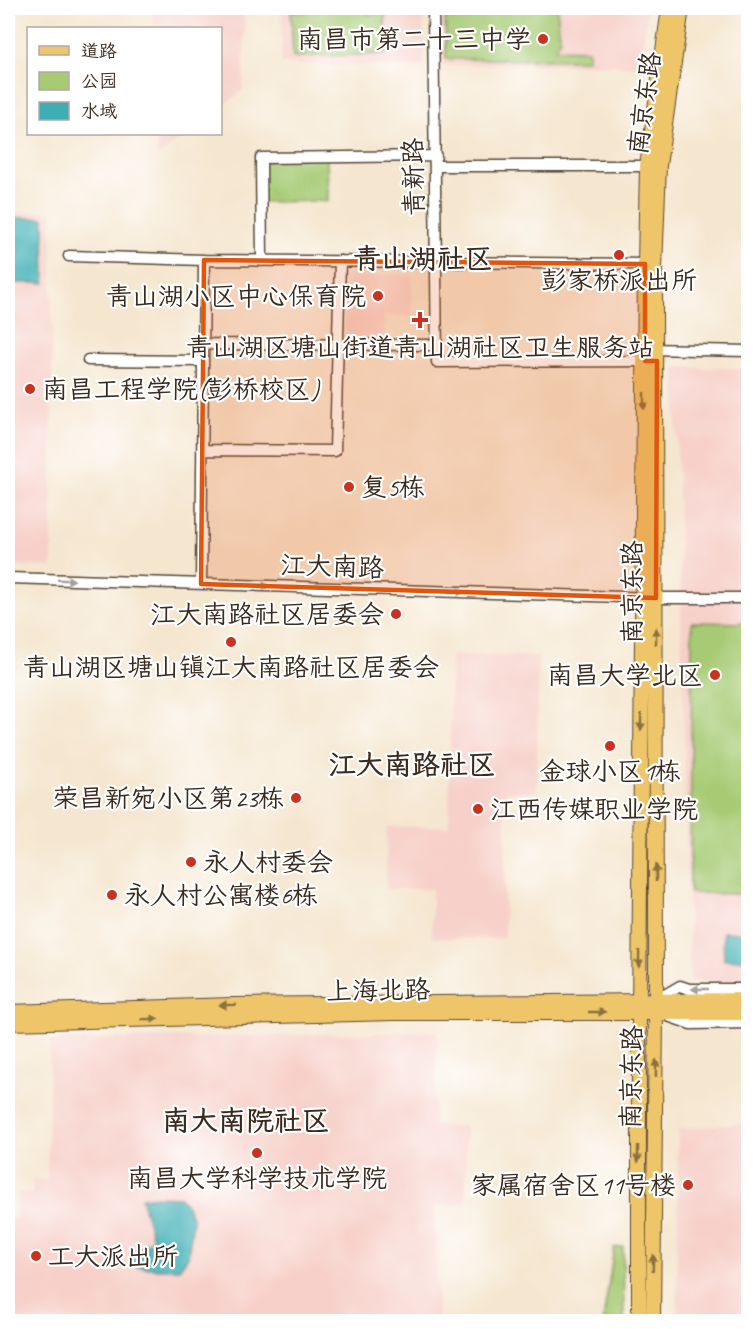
<svg xmlns="http://www.w3.org/2000/svg" width="756" height="1329" font-family="Caveat,'LXGW WenKai TC',sans-serif">
<rect width="100%" height="100%" fill="#fff"/>
<filter id="ink" filterUnits="userSpaceOnUse"><feTurbulence type="fractalNoise" baseFrequency=".0167" numOctaves="2"/><feDisplacementMap in="SourceGraphic" scale="12" xChannelSelector="R" yChannelSelector="G"/><feConvolveMatrix kernelMatrix="1 2 1 2 8 2 1 2 1" color-interpolation-filters="sRGB"/></filter>
<filter id="wash" filterUnits="userSpaceOnUse"><feTurbulence type="fractalNoise" baseFrequency=".008" numOctaves="4" result="noise"/><feDisplacementMap in="SourceGraphic" scale="24" xChannelSelector="R" yChannelSelector="G"/><feGaussianBlur stdDeviation="1.35" result="paint"/><feColorMatrix in="noise" values="0 0 0 0 0 0 0 0 0 0 0 0 0 0 0 0 0 1.4 0 .05"/><feComposite in="paint" operator="in"/></filter>
<g filter="url(#wash)">
<rect width="100%" height="100%" fill="#f5e6cf"/>
<path fill="#f7d0c9" d="M153,8H245L243,90L221,107L220,28H154Z
M282,8H423L424,67L281,64Z
M442,8H648L639,68L617,65H443Z
M157,134H187L157,157Z
M8,212H52V566H8Z
M412,275V316H384L385,343L345,344L344,276Z
M675,367L748,369V981H690Z
M451,655L538,656L537,792H506L504,939L432,938V889H386L387,827H449Z
M437,1032L434,1126H466V1203L434,1206L438,1321H8V1218H16L18,1192L33,1193L32,1180H47L50,1040Z
M748,1123V1321H677L678,1129Z"/>
<path fill="#a7cb75" stroke="#717a4a" stroke-width="1.5" d="M445,8H557L560,40L555,49L588,50V60L446,59Z
M366,9V14L385,13L386,54L293,57L291,12Z
M327,157L328,201L261,202V158Z
M692,622L748,623V894L690,893Z
M623,1247L624,1321H603L614,1248Z"/>
<path fill="#3caeb4" stroke="#3c6c69" stroke-width="1.5" d="M11,218H44L45,283H12Z
M723,932H748V959L724,960Z
M157,1196L180,1197L187,1206L193,1220L188,1257L179,1269H159L133,1266L130,1255L153,1239L141,1198Z"/>
</g>
<g filter="url(#ink)">
<g fill="none" stroke-linecap="round" stroke-linejoin="round">
<g stroke="#574639" stroke-width="13">
<path id="minor" d="M433,8L437,362L650,361
M436,166H647
M69,256L204,260
M262,261L261,158L436,156
M203,344L437,345
M648,349L748,351
M88,360L203,361
M202,450L335,451L340,261
M8,578L656,598H748
M201,584L204,260L645,264
M656,1000L680,986L689,989H748
M668,1016L691,1024L748,1023"/>
</g>
<g stroke="#574639" stroke-width="16">
<path id="major" d="M8,1012L232,1005L748,1000
M8,1023L394,1013H748
M639,1322V1012L645,264L647,166L669,8
M653,1322L656,1012L655,268L659,165L682,8"/>
</g>
<use href="#minor" stroke="#fff" stroke-width="10"/>
<use href="#major" stroke="#eec569" stroke-width="14"/>
</g>
<defs><path id="oneway-solid" d="M-6-.8H1V-3.2L6.5 0L1 3.2V.8H-6Z" transform="scale(1.5)"/></defs>
<g fill="#8c7040">
<use href="#oneway-solid" transform="translate(644 401) rotate(90)"/>
<use href="#oneway-solid" transform="translate(656 636) rotate(-90)"/>
<use href="#oneway-solid" transform="translate(641 722) rotate(91)"/>
<use href="#oneway-solid" transform="translate(656 873) rotate(-90)"/>
<use href="#oneway-solid" transform="translate(639 959) rotate(91)"/>
<use href="#oneway-solid" transform="translate(228 1005) rotate(179)"/>
<use href="#oneway-solid" transform="translate(597 1012)"/>
<use href="#oneway-solid" transform="translate(150 1019) rotate(-1)"/>
<use href="#oneway-solid" transform="translate(656 1068) rotate(-89)"/>
<use href="#oneway-solid" transform="translate(638 1154) rotate(90)"/>
<use href="#oneway-solid" transform="translate(653 1263) rotate(-89)"/>
</g>
<g fill="#a79f9a">
<use href="#oneway-solid" transform="translate(66 580) rotate(2)"/>
<use href="#oneway-solid" transform="translate(261 586) rotate(2)"/>
<use href="#oneway-solid" transform="translate(456 592) rotate(2)"/>
<use href="#oneway-solid" transform="translate(700 989) rotate(-180)"/>
</g>
</g>
<path fill="#df570d" fill-opacity="0.2" stroke="#df570d" stroke-width="4.5" stroke-linejoin="round" d="M204,260L645,264V361H657L656,598L201,584Z"/>
<g fill="#c8321e" stroke="#fff" stroke-width="2">
<circle cx="543" cy="39" r="6"/>
<circle cx="619" cy="255" r="6"/>
<circle cx="378" cy="296" r="6"/>
<path d="M417 311h6v6h6v6h-6v6h-6v-6h-6v-6h6z"/>
<circle cx="30" cy="389" r="6"/>
<circle cx="349" cy="487" r="6"/>
<circle cx="396" cy="614" r="6"/>
<circle cx="231" cy="642" r="6"/>
<circle cx="715" cy="675" r="6"/>
<circle cx="610" cy="746" r="6"/>
<circle cx="296" cy="798" r="6"/>
<circle cx="478" cy="809" r="6"/>
<circle cx="191" cy="862" r="6"/>
<circle cx="112" cy="895" r="6"/>
<circle cx="257" cy="1153" r="6"/>
<circle cx="688" cy="1185" r="6"/>
<circle cx="36" cy="1256" r="6"/>
</g>
<g text-anchor="middle" stroke-width="4.5" stroke-linejoin="round" paint-order="stroke">
<g font-size="26" fill="#3b2a1e" stroke="#fff" text-anchor="end">
<text x="531" y="48">南昌市第二十三中学</text>
<text x="619" y="289" text-anchor="middle">彭家桥派出所</text>
<text x="366" y="305">青山湖小区中心保育院</text>
<text x="420" y="356" text-anchor="middle">青山湖区塘山街道青山湖社区卫生服务站</text>
<text x="42" y="398" text-anchor="start">南昌工程学院(彭桥校区)</text>
<text x="361" y="496" text-anchor="start">复5栋</text>
<text x="384" y="623">江大南路社区居委会</text>
<text x="231" y="676" text-anchor="middle">青山湖区塘山镇江大南路社区居委会</text>
<text x="703" y="684">南昌大学北区</text>
<text x="610" y="780" text-anchor="middle">金球小区1栋</text>
<text x="284" y="807">荣昌新宛小区第23栋</text>
<text x="490" y="818" text-anchor="start">江西传媒职业学院</text>
<text x="203" y="871" text-anchor="start">永人村委会</text>
<text x="124" y="904" text-anchor="start">永人村公寓楼6栋</text>
<text x="257" y="1187" text-anchor="middle">南昌大学科学技术学院</text>
<text x="676" y="1194">家属宿舍区11号楼</text>
<text x="48" y="1265" text-anchor="start">工大派出所</text>
</g>
<g font-size="26" fill="#3b2a1e" stroke="#fff">
<text transform="translate(644 103) rotate(-82)" y="9">南京东路</text>
<text transform="translate(413 177) rotate(-91)" y="9">青新路</text>
<text transform="translate(332 566) rotate(2)" y="9">江大南路</text>
<text transform="translate(632 592) rotate(-90)" y="9">南京东路</text>
<text transform="translate(378 990) rotate(-1)" y="9">上海北路</text>
<text transform="translate(631 1077) rotate(-89)" y="9">南京东路</text>
</g>
<g font-size="28" font-weight="bold" fill="#3b2a1e" stroke="#fff">
<text x="423" y="268">青山湖社区</text>
<text x="412" y="774">江大南路社区</text>
<text x="246" y="1130">南大南院社区</text>
</g>
</g>
<rect width="756" height="1329" fill="none" stroke="#fff" stroke-width="30"/>
<rect x="27" y="27" width="195" height="108" fill="#ffffff" stroke="#b1aaa5" stroke-width="1.5"/>
<rect x="39" y="46" width="30" height="9" fill="#eec569" stroke="#b1aaa5" stroke-width="1.5"/>
<text x="81" y="57" font-size="18" fill="#3b2a1e">道路</text>
<rect x="39" y="72" width="30" height="18" fill="#a7cb75" stroke="#b1aaa5" stroke-width="1.5"/>
<text x="81" y="87" font-size="18" fill="#3b2a1e">公园</text>
<rect x="39" y="102" width="30" height="18" fill="#3caeb4" stroke="#b1aaa5" stroke-width="1.5"/>
<text x="81" y="117" font-size="18" fill="#3b2a1e">水域</text>
</svg>
